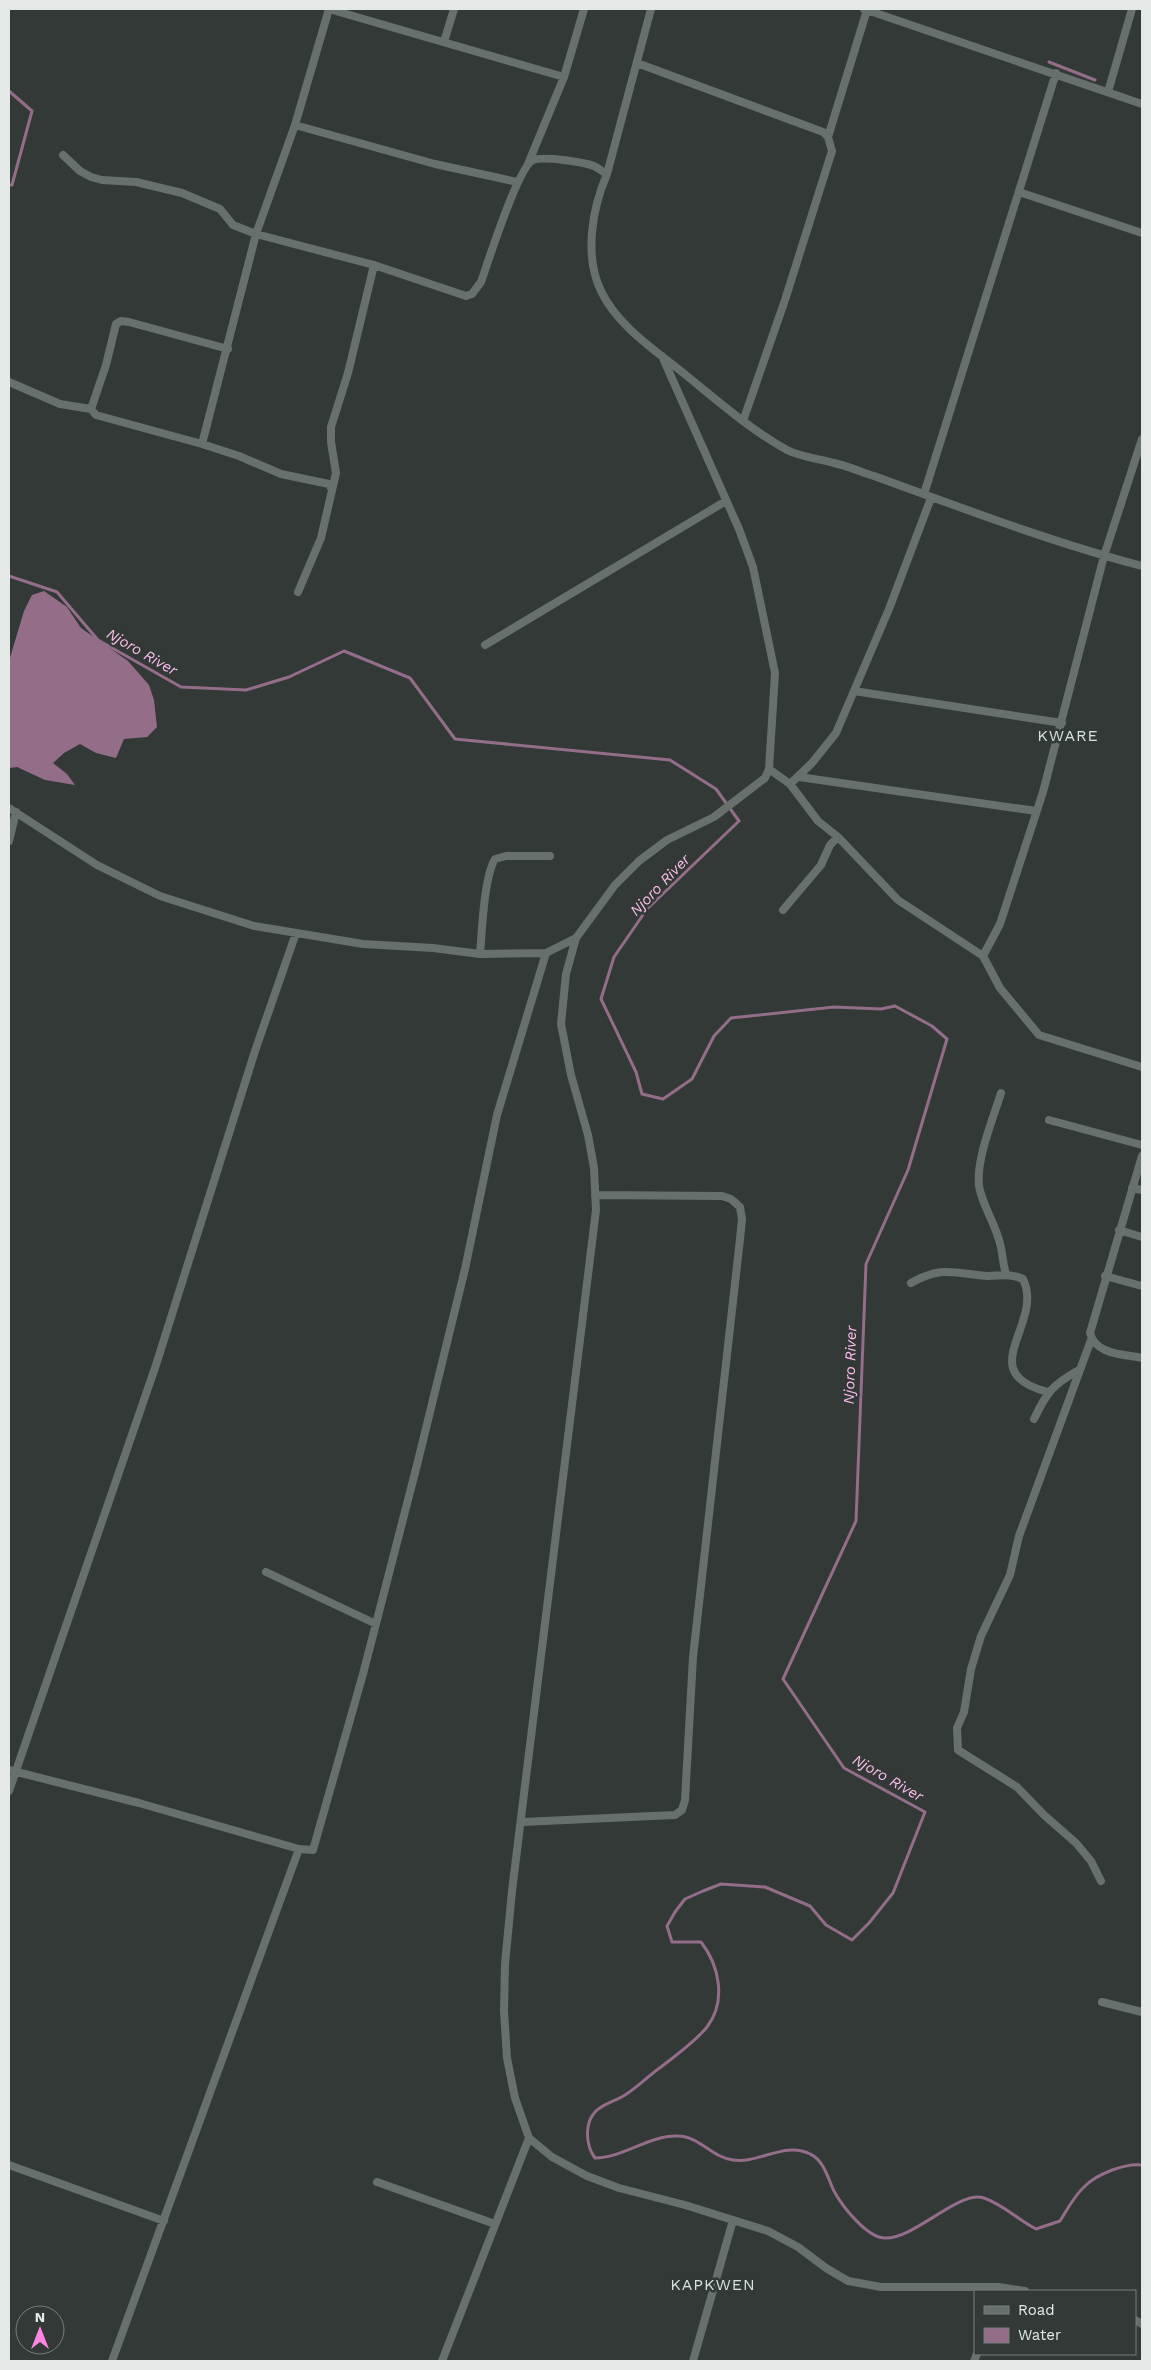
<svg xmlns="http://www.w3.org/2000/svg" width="1151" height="2370" font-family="'Work Sans',sans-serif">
<rect width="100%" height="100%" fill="#323937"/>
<path fill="#946d89" d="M44,591L67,607L81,628L128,661L149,685L154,700L157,727L147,737L124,739L116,758L96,753L80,744L64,753L53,763L67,774L75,785L45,780L17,767L9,768V661L24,611L32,595Z"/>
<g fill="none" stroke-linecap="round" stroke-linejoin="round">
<path stroke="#946d89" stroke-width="3" d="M1049,62L1095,80
M9,91L32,111L12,185H9
M9,576L57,592L98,640L181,687L246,690L289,677L344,651L410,678L455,739L670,760L716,789L739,821L647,909L614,957L601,999L636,1072L642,1094L663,1099L692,1079L714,1036L731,1018L834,1007L881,1009L895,1006L932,1026L947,1039L908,1170L866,1264L856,1521L783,1679L844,1768L925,1812L893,1893L869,1923L852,1940L826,1925L810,1906L765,1887L721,1884L703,1891L685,1899L675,1912L667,1926L672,1942H701C719,1965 727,2001 707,2027C695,2042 676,2055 661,2067C648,2076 638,2087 625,2095C616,2101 602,2104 595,2112C584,2124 586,2146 595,2158C623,2158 649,2135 678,2136C699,2136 713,2158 733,2160C758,2164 785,2141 810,2154C824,2160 828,2179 834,2191C842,2206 867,2238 885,2238C915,2239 960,2189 984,2198C1004,2205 1018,2220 1036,2229L1060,2221C1068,2208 1074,2196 1085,2186C1097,2174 1125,2163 1142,2165"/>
<path stroke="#68706e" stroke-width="8" d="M329,9L564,77
M651,9L607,174C592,209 584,256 601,291C618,327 658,352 687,376C719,402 751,430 787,450C801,457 820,459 834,463C848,466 861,472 874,476C962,508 1051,542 1142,566
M864,9L1142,104
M444,42L454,9
M637,63L823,132L828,137L832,151L785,300L743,421
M1108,92L1132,9
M295,125L329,9
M828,137L867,10
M63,155L80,171L91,177L102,180L136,182L182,193L220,209L233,225L256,234L374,265L466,296L472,294L481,282C488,262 518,167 533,160C543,156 584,162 594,166C598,168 603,172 607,174
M528,164L564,77L584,9
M1019,192L1142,233
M228,349L129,322L121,321L116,324L106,365L91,409L96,415L202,444L239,456L281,474L329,484L331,488
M662,356L739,529L753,567L775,673L769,769L765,778L714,817L667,840L639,861L615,885L576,938L566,974L561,1024L571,1075L588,1135L594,1168L596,1210L512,1891L505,1964L504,2011L507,2058L515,2098L529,2138L552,2157L587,2176L619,2188L685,2205L768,2231L798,2247L826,2268L848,2281L881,2287H999L1025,2291
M9,382L60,404L91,409
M202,444L256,234L295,125L435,164L517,182
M924,494L1056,73
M298,592L321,538L336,473L331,442V427L348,373L374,265
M485,645L726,501
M854,691L1062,723
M769,769L790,784L818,821L838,837L898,900L983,956L1000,988L1039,1035L1142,1067
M799,777L1036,811
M790,784L812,763L836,733L889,609L931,498
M9,808L97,865L160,896L254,926L363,944L433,948L480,954L546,953L576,938
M9,841L16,812
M783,910L821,865L830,845L838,837
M480,954C482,931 484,877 495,859L506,856H550
M983,956L1000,924L1043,792L1104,556L1142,439
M1001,1093C993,1119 976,1159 979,1186C982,1204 993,1220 998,1237C1003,1249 1002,1262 1006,1274
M1049,1120L1142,1145
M1142,1156L1090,1333C1096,1355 1123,1354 1142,1358
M1132,1188L1142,1190
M1119,1230L1142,1237
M1105,1276L1142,1286
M911,1283C942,1265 956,1274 988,1276C1001,1276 1010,1273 1023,1279C1045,1324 971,1372 1048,1392
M1091,1340L1019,1536L1010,1575L981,1636L971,1669L964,1712L957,1728L958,1750L1017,1787L1044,1815L1076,1843L1091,1861L1101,1881
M1034,1419C1047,1392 1052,1385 1079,1370
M266,1572L376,1624
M9,1770L139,1803L299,1849L313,1850L363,1674L417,1465L465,1269L497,1115L546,953
M9,1791L156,1365L255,1051L296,933
M522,1822L675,1815L682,1810L685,1800L693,1657L740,1239L742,1219L740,1207L731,1199L722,1196L595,1195
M1102,2002L1142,2012
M9,2165L164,2221
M377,2182L495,2224
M1135,2320L1142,2324
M112,2361L299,1849
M442,2361L529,2138
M693,2361L733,2220
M974,2361L977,2354"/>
</g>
<g text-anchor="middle" stroke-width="5" stroke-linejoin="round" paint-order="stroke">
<g font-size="15" font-style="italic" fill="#fcbdeb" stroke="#323937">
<text transform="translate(142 652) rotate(30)" y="5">Njoro River</text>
<text transform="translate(660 885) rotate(-46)" y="5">Njoro River</text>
<text transform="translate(850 1365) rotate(-88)" y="5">Njoro River</text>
<text transform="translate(888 1778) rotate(30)" y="5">Njoro River</text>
</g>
<g font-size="16" letter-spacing="1" fill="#d7e1de" stroke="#323937">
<text x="1068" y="741">KWARE</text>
<text x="713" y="2290">KAPKWEN</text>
</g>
</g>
<rect width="1151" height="2370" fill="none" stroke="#e4e9e8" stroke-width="20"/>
<rect x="974" y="2290" width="162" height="65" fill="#323937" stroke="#797f7e"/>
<rect x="984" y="2306" width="25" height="8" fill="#68706e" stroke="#797f7e"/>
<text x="1018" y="2315" font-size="15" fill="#e4e9e8">Road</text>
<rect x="984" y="2328" width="25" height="15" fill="#946d89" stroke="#797f7e"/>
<text x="1018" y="2340" font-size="15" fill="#e4e9e8">Water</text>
<g transform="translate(40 2330)"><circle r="24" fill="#323937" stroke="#797f7e"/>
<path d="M0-4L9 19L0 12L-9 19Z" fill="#fd86e2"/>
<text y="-8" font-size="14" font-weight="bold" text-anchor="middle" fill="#e4e9e8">N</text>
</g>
</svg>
